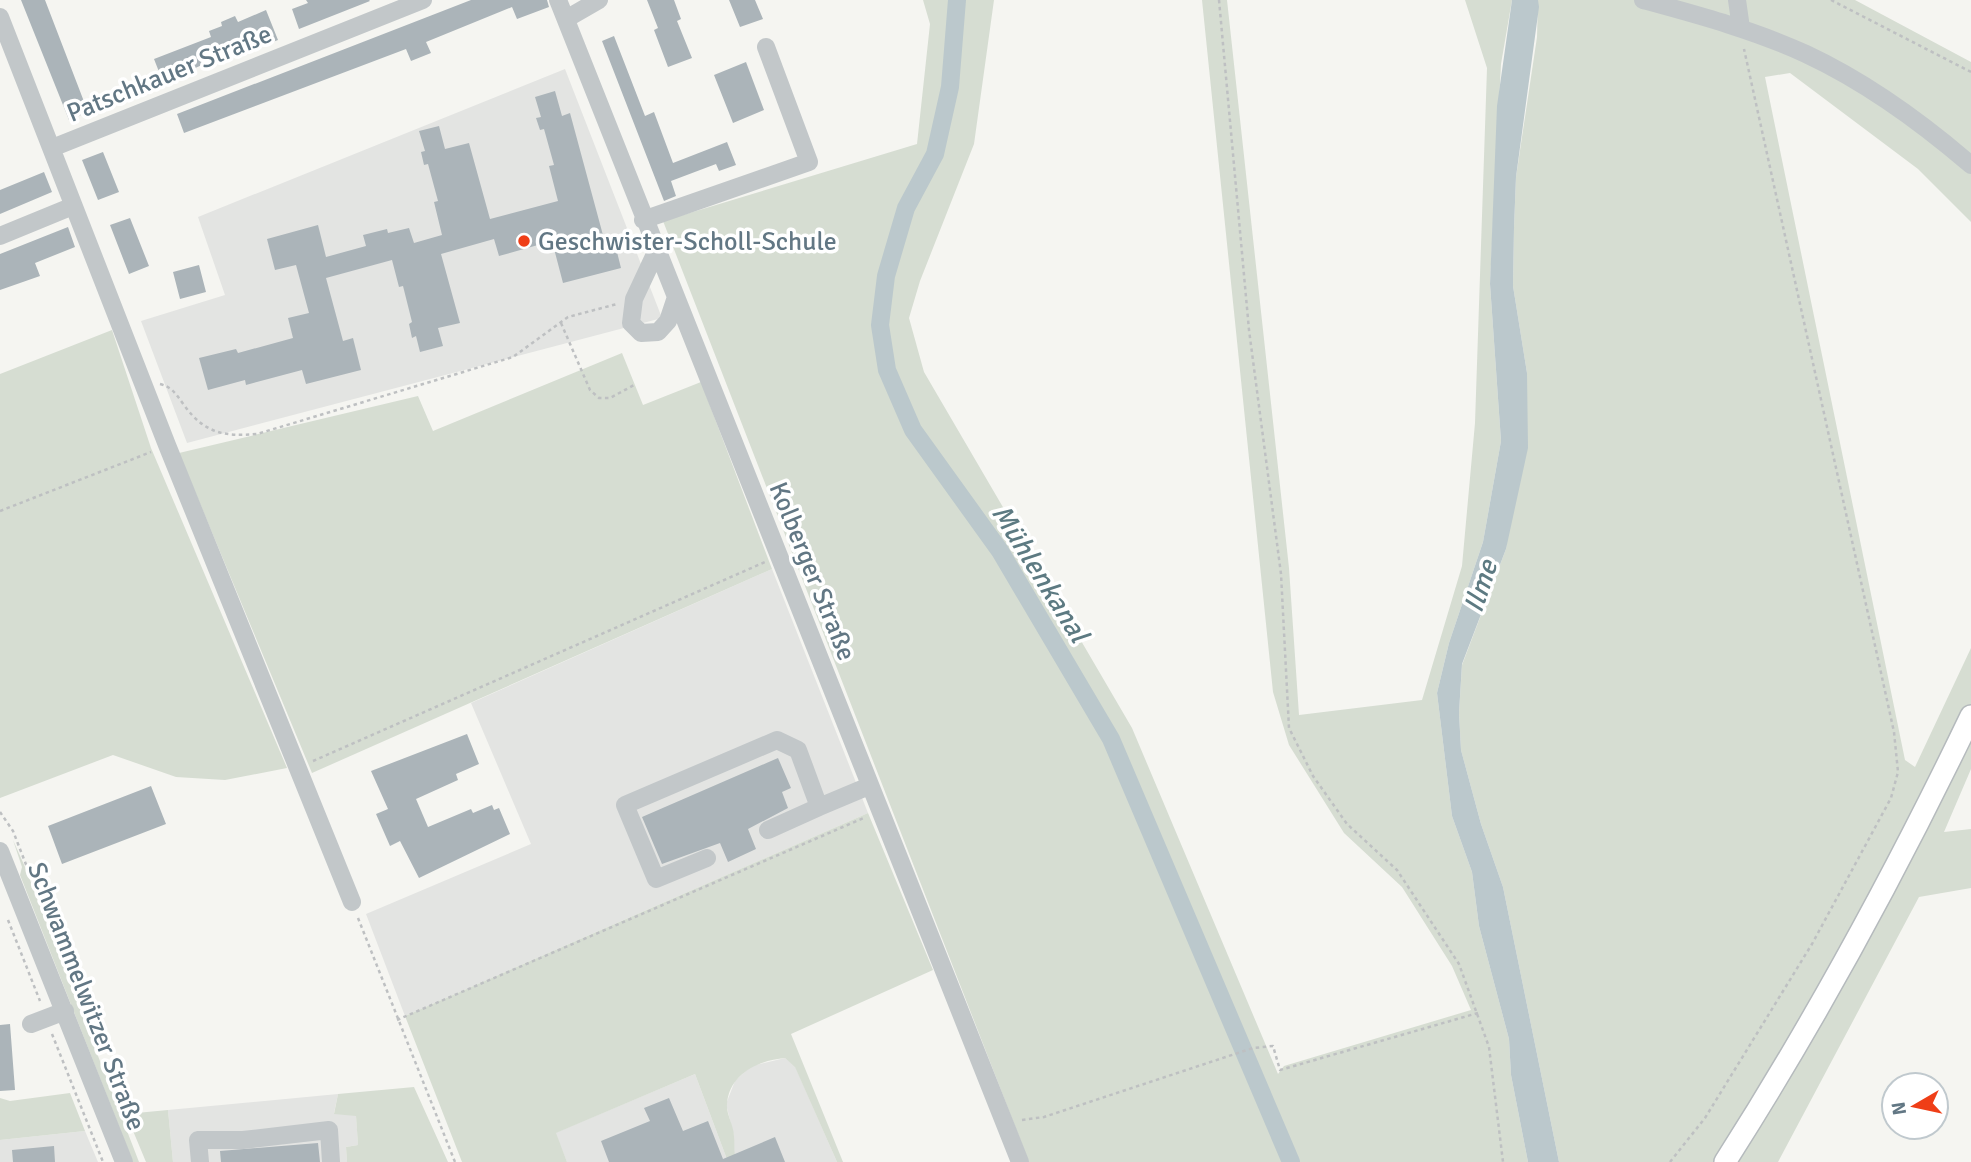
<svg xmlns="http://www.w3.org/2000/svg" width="1971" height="1162" font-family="Signika,sans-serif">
<rect width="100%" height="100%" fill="#f5f5f1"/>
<path fill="#e3e4e2" d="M565,69L662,318L187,443L141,321L225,295L198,217Z
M772,569L868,813L405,1016L366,914L531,844L471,703Z
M785,1058L795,1066L837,1162H737L733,1150L734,1136L726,1104L735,1081L751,1066Z
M695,1074L728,1162H567L555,1133Z
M338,1094L334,1113L356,1115L358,1145L346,1147L347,1162H173L168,1110Z
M85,1131L98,1162H0V1140Z"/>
<path fill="#d6ddd2" d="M923,0H994L974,144L920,281L909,318L924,372L1132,728L1278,1074L1284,1066L1471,1010L1452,966L1402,887L1344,833L1289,745L1273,692L1202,0H1227L1289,568L1299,715L1422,700L1462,566L1475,423L1487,68L1465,0H1512L1501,64L1490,284L1501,441L1483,542L1449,643L1437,693L1452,816L1472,872L1479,926L1509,1039L1511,1075L1528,1162H1029L663,221L917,144L930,24Z
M1538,0H1855L1971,62V222L1918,169L1790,73L1765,77L1905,760L1915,767L1971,648V769L1944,832L1971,829V888L1919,897L1778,1162H1559L1503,887L1481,824L1461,750L1459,713L1462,665L1506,549L1527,373L1513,286L1514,228L1516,177L1537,37Z
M112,330L151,448L287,768L225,780L176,777L113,755L0,798V374Z
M622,353L643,405L701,382L772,569L312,773L179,453L418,396L433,431Z
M868,813L933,970L791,1034L843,1162H837L795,1067L785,1058C759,1060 729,1074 727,1104C726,1114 734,1126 734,1136C735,1146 733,1152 737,1162H728L695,1074L556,1133L567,1162H462L405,1016Z
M13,840L25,867L139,1162H133L20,875L22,867Z
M414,1087L448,1162H347L346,1147L358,1145L356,1116L334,1114L338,1094Z
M70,1093L85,1131L0,1140V1098L10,1101Z
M168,1110L173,1162H146L126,1114Z"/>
<path fill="#bbc8cc" d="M1512,0H1538L1539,7L1516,177L1514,228L1513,286L1527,373L1528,448L1506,549L1462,664L1459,713L1461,750L1481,824L1503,887L1559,1162H1528L1511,1075L1509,1039L1479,926L1472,872L1452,816L1437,693L1449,643L1483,542L1501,441L1490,284L1497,106Z"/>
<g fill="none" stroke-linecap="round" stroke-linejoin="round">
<path stroke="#bbc8cc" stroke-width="18" d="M957,0L950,87L935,154L906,208L886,276L880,325L887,370L913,430L1000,551L1111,739L1291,1162"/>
</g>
<path fill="#abb4b9" d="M21,0H45L88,112L69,120Z
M306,0H369L370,1L299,29L292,9L308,3Z
M471,0H547L549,7L517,19L512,7L426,42L431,53L411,61L406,49L184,133L177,114Z
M647,0H674L681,19L677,21L692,58L668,67L654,30L658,28Z
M729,0H755L763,19L740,27Z
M266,10L278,40L234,57L232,52L163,82L154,59L211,37L209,31L222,26L221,22L235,16L238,22Z
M614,36L645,116L654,112L673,163L727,142L736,165L719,171L716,164L671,181L676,196L664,201L602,41Z
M746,62L764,110L733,123L714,75Z
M555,91L562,116L570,113L607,250L616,248L621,268L563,283L552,241L499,256L494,239L441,254L460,323L438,328L443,346L420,352L416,336L412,338L409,324L412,322L403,286L399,287L392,260L326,278L343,341L353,338L361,370L306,384L302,370L246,385L245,380L208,390L199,358L236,349L238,353L293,338L288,318L309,313L296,265L275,270L267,239L318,225L326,257L366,246L363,235L387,229L388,233L409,228L414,243L442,235L434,202L438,201L428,164L424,165L421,152L425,151L419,131L439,126L445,149L469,143L490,219L558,201L549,166L554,165L544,129L540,130L536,118L541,117L535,97Z
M103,152L119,192L98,200L82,160Z
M44,172L52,192L0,214V190Z
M130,218L149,266L129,274L110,225Z
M68,227L75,247L35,263L40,276L0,290V254Z
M199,265L206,292L180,299L173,272Z
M467,734L479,764L456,774L458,780L416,799L428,827L471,809L473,813L492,805L494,810L499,808L510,834L419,878L400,841L390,846L376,814L388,809L371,771Z
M778,758L791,788L782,792L788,808L748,829L756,849L728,862L720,843L662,864L642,817Z
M151,786L166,824L62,864L48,826Z
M10,1024L15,1090L0,1091V1025Z
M669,1098L683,1131L708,1121L723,1159L775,1137L785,1162H609L601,1141L650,1121L644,1108Z
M318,1143L320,1162H221L220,1151Z
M54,1146L55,1162H13L12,1150Z"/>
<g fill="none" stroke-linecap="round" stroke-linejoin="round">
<g stroke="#b5babd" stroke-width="24">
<path id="major" d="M1725,1162C1817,1018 1897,870 1971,716"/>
</g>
<path stroke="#bec0c2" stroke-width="2.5" stroke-dasharray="3.5 3.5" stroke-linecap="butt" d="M1219,0L1249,330L1281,574L1289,728L1313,776L1347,824L1397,870L1459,964L1489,1047L1503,1162
M1831,0L1971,72
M561,323L590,390L599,398H610L636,384
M160,384C172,387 176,394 184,405C204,433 224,437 257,434L513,357L568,317L617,304
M0,511L151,452
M313,761L765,562
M0,812L13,831L76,993
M358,918L455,1162
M8,920L40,1001
M397,1020L866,817
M52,1034L103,1162
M1022,1120L1044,1117L1253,1048L1273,1046L1280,1070L1478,1013
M1670,1162L1705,1118L1812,944L1891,798L1898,772L1894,732L1744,49"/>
<path stroke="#c2c7c9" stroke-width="18" d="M558,0L1020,1162
M1643,0C1698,15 1754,30 1806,54C1866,82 1921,122 1971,165
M1737,0L1741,28
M0,17L167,445L352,902
M566,19L599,0
M52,148L423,0
M643,220L809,162L766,47
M0,236L73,206
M656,252L634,299L631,323L641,333L658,332L668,321L675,300
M768,830L819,807
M0,851L124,1162
M707,858L656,879L625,805L777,740L798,750L819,807L869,786
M31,1024L65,1011
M200,1162L198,1140H243L329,1130L331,1162"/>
<use href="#major" stroke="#fff" stroke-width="21"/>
</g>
<circle fill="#ef3e17" stroke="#fff" stroke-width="2.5" cx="524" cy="241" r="7"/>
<g text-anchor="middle" stroke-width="7" stroke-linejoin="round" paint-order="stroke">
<g font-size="26" fill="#627784" stroke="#fff">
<text transform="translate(169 73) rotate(-22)" y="9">Patschkauer Straße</text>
<text transform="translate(813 571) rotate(68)" y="9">Kolberger Straße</text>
<text transform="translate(87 996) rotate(69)" y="9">Schwammelwitzer Straße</text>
</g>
<g font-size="26" fill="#627784" stroke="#fff" text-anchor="start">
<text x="538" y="250">Geschwister-Scholl-Schule</text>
</g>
<g font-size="28" font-style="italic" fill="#5d7a82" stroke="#fff">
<text transform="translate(1041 573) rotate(58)" y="10">Mühlenkanal</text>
<text transform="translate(1480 586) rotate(-72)" y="10">Ilme</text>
</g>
</g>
<g transform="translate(1915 1106) rotate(261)"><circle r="33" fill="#ffffff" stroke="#c0c9ce" stroke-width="2"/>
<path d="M0-5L12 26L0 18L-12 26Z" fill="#ef3e17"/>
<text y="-10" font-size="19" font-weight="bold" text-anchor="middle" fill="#627784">N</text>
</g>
</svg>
